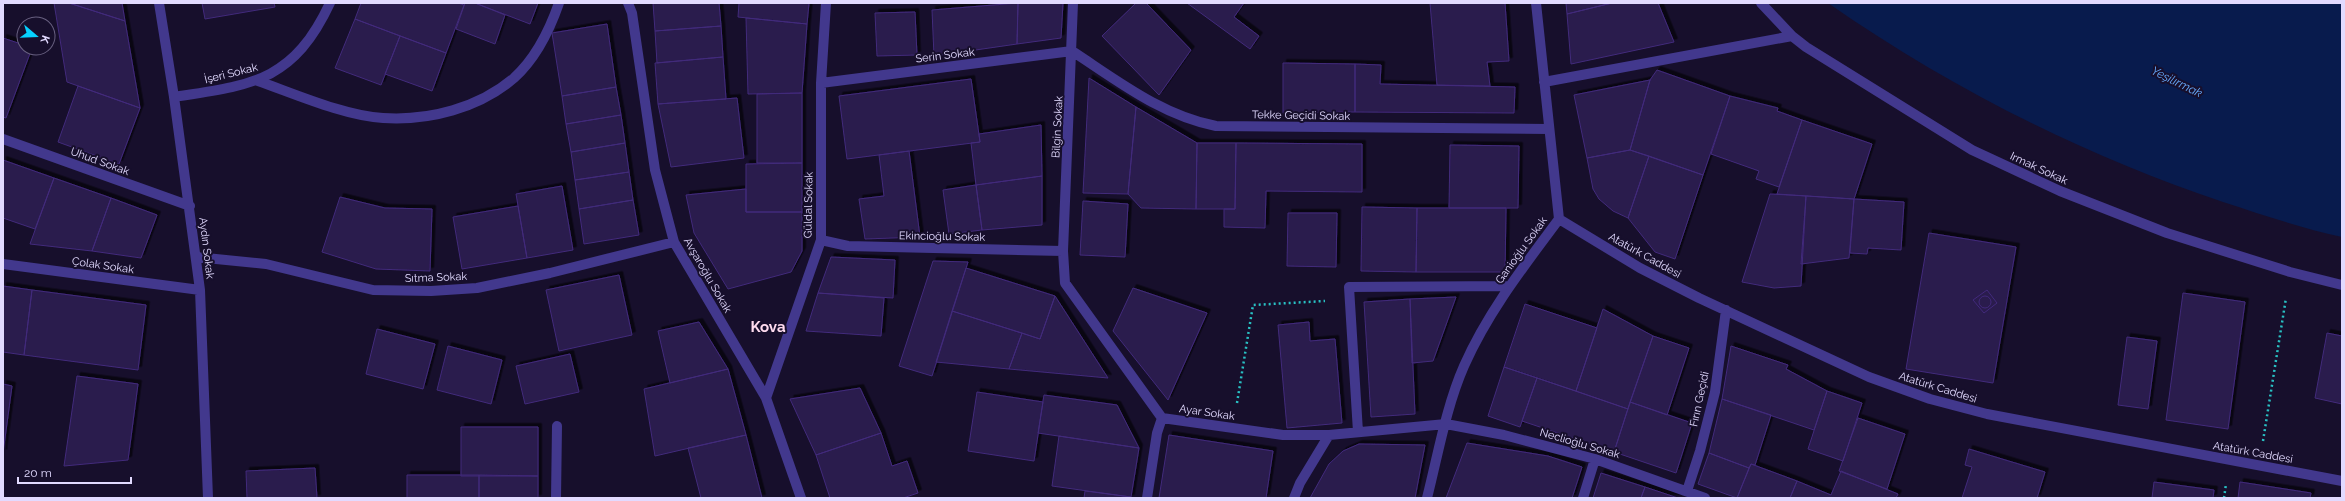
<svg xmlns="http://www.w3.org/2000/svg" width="2345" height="501" font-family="Raleway,sans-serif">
<defs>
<filter id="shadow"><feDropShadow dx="3.5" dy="-3.5" stdDeviation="0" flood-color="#0009"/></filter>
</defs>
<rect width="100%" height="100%" fill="#170f2c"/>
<path fill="#081b4d" d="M1828,3H2342V237C2301,228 2263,215 2223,202C2083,155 1950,88 1828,3Z"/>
<path fill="#291a4e" stroke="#422b7b" filter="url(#shadow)" d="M54,3H69L125,21L140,108L67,82Z
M69,3H122L125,21Z
M202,3H274L275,7L205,19Z
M361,3H458L464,5L446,53L355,19Z
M465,3H475L505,15L495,44L456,29Z
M475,3H538L530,24Z
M653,3H719L721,26L655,31Z
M739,3H809L807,24L738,17Z
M1018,3L1017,44L934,56L932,10Z
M1018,3H1063L1061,38L1017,44Z
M1136,3H1146L1191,50L1159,95L1102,36Z
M1187,3H1244L1234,17L1259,36L1250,49Z
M1430,3H1505L1509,61L1487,62L1490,86L1437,85Z
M1566,3H1612L1567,14Z
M1612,3H1658L1674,42L1571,64L1567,14Z
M915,12L917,55L877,56L875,13Z
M746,18L807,24L802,93L748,94Z
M355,19L400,36L381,85L335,68Z
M607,24L616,87L562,96L552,33Z
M721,26L723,57L657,63L655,31Z
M400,36L446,53L432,91L385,74Z
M3,38L24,45V48H32L6,118L3,117Z
M723,57L726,99L658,104L655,63Z
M1283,63L1355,64V112L1283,113Z
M1355,64L1381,65L1380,84L1515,87L1514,113L1355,112Z
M1657,70L1730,96L1703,175L1630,150L1650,80Z
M1089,78L1136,107L1128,194L1083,193Z
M971,79L980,142L847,159L839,96Z
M1650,80L1630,150L1587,158L1574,95Z
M78,86L140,108L119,164L58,142Z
M616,87L621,115L566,124L562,96Z
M802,93V163H757V94Z
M1730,96L1778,108L1777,111L1802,120L1779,187L1756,179L1759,171L1711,154Z
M737,98L744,158L671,167L658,104Z
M1136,107L1197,143L1196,209L1141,208L1128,194Z
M621,115L625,143L571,152L566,124Z
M1802,120L1872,144L1854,199L1777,194Z
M1041,125L1042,176L976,185L971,143L980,142L979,134Z
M625,143L629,172L575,180L571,152Z
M1197,143H1236L1235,209H1196Z
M1236,143L1362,144V192L1266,191L1265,228L1224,227V209H1235Z
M1450,145L1519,146L1518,208H1449Z
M1630,150L1649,156L1628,218L1613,211L1599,199L1593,189L1587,158Z
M909,151L920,237L865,239L859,199L884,196L879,155Z
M1649,156L1703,175L1675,259L1655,252L1628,218Z
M3,160L54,178L35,229L3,218Z
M802,163V212H746V164Z
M629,172L633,200L579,209L575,180Z
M1042,176V225L982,230L976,185Z
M54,178L111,198L92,251L30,244Z
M976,185L982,230L949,234L943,190Z
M562,186L573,250L527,258L516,194Z
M746,189V212H802V251L791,272L728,289L694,233L686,195Z
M1770,194L1806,196L1801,286L1774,288L1742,282Z
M1806,196L1854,199L1849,258L1801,264Z
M340,197L385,208L432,209L430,271L376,269L322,252Z
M111,198L157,215L141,258L92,251Z
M1854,199L1904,202L1901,250L1868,248L1867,254L1850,253Z
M633,200L639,235L584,244L579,209Z
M1083,201L1128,204L1125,257L1080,255Z
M518,206L527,258L462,269L453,217Z
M1362,207L1417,208L1416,272L1361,271Z
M1417,208H1506L1505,272H1416Z
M1288,213H1337L1336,267L1287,266Z
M1929,233L2016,247L1993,383L1906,369Z
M831,257L895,260L893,298L818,293Z
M933,261L968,262L932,376L899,366Z
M966,268L1055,296L1040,339L952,311Z
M619,275L632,335L559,351L546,290Z
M3,286L32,290L24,355L3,352Z
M1133,288L1207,313L1168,400L1113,331Z
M32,290L146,305L138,370L24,355Z
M1987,290L1997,303L1984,313L1973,300Z
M818,293L884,298L881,336L806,331Z
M2183,293L2245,302L2228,429L2166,420Z
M1979 302a6 6 0 1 1 12 0a6 6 0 1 1-12 0Z
M1055,296L1108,378L1009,369L1022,333L1040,339Z
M1456,297L1433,361L1412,363L1410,299Z
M1410,299L1415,414L1371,417L1364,302Z
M1525,304L1597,328L1576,391L1504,367Z
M1603,309L1653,336L1628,409L1576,391Z
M952,311L1022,333L1009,369L936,362Z
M699,322L728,369L670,383L658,331Z
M1309,322L1310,341L1335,339L1342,423L1287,428L1278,325Z
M377,329L435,344L423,389L366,374Z
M2327,333L2342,336V404L2315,398Z
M1653,336L1689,348L1667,415L1630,402Z
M2127,337L2157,341L2148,409L2118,405Z
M448,346L502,360L491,404L437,390Z
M1731,346L1788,365L1786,369L1827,391L1814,430L1722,399Z
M570,354L579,392L525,404L516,366Z
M1504,367L1537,378L1520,427L1488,416Z
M728,369L746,435L655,456L644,389Z
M77,376L138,384L128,460L64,466Z
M1537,378L1628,409L1614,452L1522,421Z
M3,384L12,386L3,453Z
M860,388L881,433L816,455L790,399Z
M1827,391L1862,403L1843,461L1808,449Z
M977,392L1043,402L1034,461L968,451Z
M1044,395L1117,405L1139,448L1038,433Z
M1722,399L1771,415L1755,465L1751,464L1749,468L1709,453Z
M1630,402L1692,423L1676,473L1614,452Z
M1858,418L1905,434L1887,489L1839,471Z
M461,427H538V476H461Z
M881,433L892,466L907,461L918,493L903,498H830L816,455Z
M746,435L762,498H701L688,448Z
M1169,435L1273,451L1266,498H1159Z
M1059,436L1139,448L1131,497L1052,486Z
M1467,443L1548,456L1582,467L1572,498H1446Z
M1359,444L1425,445L1415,498H1310L1329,464L1343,451Z
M1969,449L2045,472L2037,498H1962L1972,467L1965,465Z
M1709,453L1749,468L1737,498L1698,484Z
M1751,464L1797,481L1790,498H1737Z
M315,468L317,498H247L246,471Z
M1841,471L1898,494L1896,498H1790L1797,481L1831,495Z
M1601,473L1645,487L1641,498H1593Z
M407,475H479V498H407Z
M479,475L538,476V498H479Z
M2154,482L2214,490L2213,498H2152Z
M2240,482L2311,493L2310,498H2238Z
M1645,487L1678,498H1641Z
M1085,491L1131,497V498H1084Z"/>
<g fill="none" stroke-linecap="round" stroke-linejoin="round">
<path stroke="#29c1c4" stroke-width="2.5" stroke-dasharray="2 3" stroke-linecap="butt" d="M1237,403L1253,305L1325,301
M2263,441L2286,298
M2224,498L2226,484"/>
<path stroke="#42388d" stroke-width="10" d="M159,3L174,97L200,290L208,498
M628,3L632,13L655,170L674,242L766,398L801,498
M1073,3L1063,251L1065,283L1162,418L1283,435H1329L1446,424L1504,435L1595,459L1705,498
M1761,3L1792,36L1806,47L1972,150L2060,191L2167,233L2290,272L2342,285
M258,81C295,94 345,116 383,118C429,121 479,108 514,78C535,59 550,29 559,3
M1544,82L1792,36
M821,83L1072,51C1118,81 1161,115 1216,126L1549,129
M174,97C252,85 293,82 330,3
M3,139L190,206
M1559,219L1640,268L1699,298L1869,377L1930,399L1987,414L2342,481
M821,240L848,246L1063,251
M196,257L266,264L373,290L431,291L477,288L550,273L674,242
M3,264L200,290
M766,398L821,240V83L826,3
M1358,432L1349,287L1509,286
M1687,491L1700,451L1715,392L1726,310
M556,498L557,426
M1147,498L1157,433L1162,418
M1294,498L1300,483L1329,435
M1427,498C1438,455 1446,407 1464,366C1488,312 1524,266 1559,219L1536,3
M1583,498L1595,459"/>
</g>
<g text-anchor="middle" stroke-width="4" stroke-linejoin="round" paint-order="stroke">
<g font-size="11" fill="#e2daff" stroke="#170f2c">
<text transform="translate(945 55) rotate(-7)" y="4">Serin Sokak</text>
<text transform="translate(231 73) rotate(-14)" y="4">İşeri Sokak</text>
<text transform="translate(1301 115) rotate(1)" y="4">Tekke Geçidi Sokak</text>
<text transform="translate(1057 127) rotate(-87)" y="4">Bilgin Sokak</text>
<text transform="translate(100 161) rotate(20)" y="4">Uhud Sokak</text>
<text transform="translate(2039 168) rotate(25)" y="4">Irmak Sokak</text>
<text transform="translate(808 205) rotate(-89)" y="4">Güldal Sokak</text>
<text transform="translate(942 236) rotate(1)" y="4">Ekincioğlu Sokak</text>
<text transform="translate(207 248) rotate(83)" y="4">Aydın Sokak</text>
<text transform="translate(1521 250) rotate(-54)" y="4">Ganioğlu Sokak</text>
<text transform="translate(1645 255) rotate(29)" y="4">Atatürk Caddesi</text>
<text transform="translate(103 265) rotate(8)" y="4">Çolak Sokak</text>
<text transform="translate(708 275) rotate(60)" y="4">Avşaroğlu Sokak</text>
<text transform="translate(436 277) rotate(-2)" y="4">Sıtma Sokak</text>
<text transform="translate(1938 387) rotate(17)" y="4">Atatürk Caddesi</text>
<text transform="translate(1699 399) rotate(-78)" y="4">Fırın Geçidi</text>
<text transform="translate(1207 412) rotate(8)" y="4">Ayar Sokak</text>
<text transform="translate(1580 443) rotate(16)" y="4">Neclioğlu Sokak</text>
<text transform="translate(2253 452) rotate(10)" y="4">Atatürk Caddesi</text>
</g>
<g font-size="12" font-style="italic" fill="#68acff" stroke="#170f2c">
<text transform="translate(2177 82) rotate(26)" y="4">Yeşilırmak</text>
</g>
<g font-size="15" font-weight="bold" fill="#ffdcef" stroke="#170f2c">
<text x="768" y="332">Kova</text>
</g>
</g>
<rect width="2345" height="501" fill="none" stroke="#e2daff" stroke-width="8"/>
<g transform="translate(36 36) rotate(109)"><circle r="19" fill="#170f2c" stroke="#686080"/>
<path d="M0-3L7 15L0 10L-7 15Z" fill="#06d1ff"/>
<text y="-6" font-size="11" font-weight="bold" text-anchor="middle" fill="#e2daff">K</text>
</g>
<path d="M18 477v6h113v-6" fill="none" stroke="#e2daff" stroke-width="2"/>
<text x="24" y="477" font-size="12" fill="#e2daff" stroke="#170f2c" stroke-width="3" paint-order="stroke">20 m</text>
</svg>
